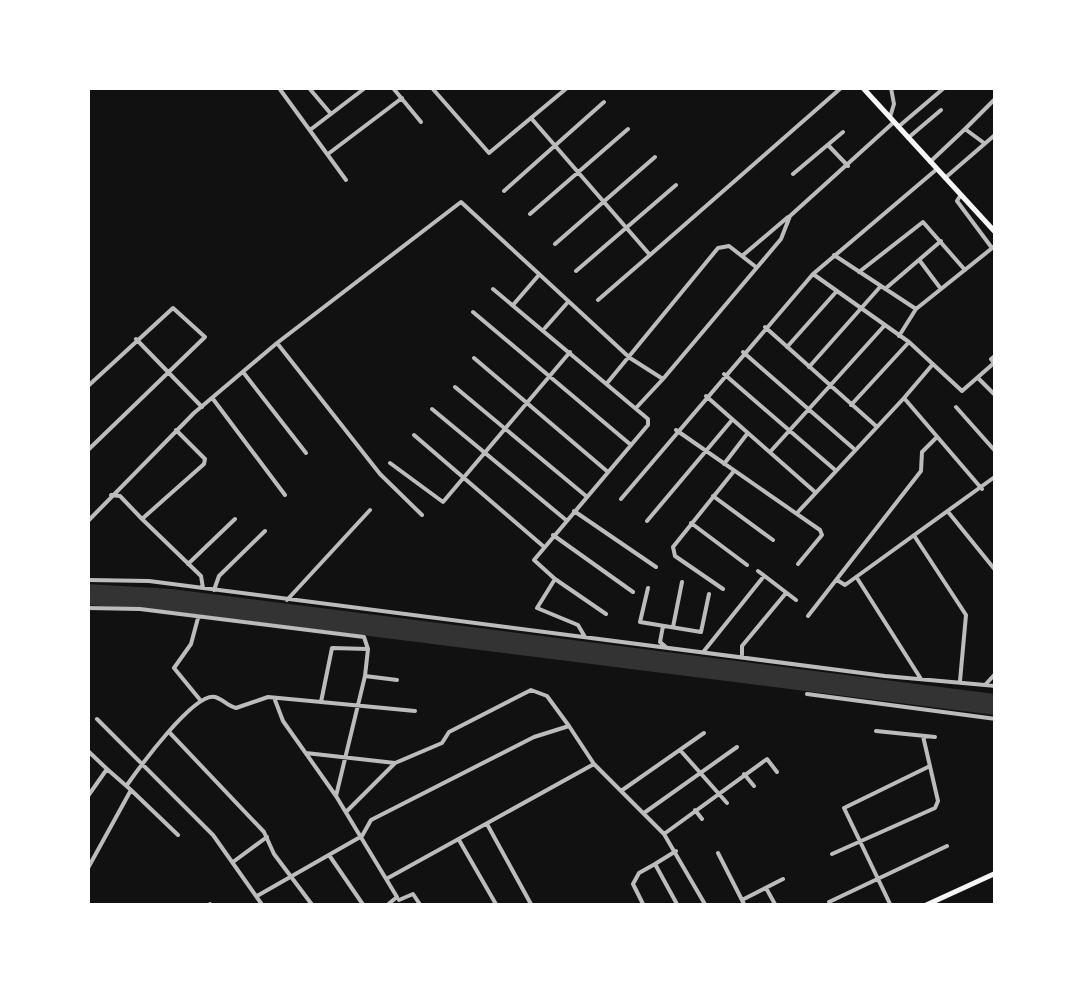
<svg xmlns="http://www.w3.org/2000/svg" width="1083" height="993" font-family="Lato,sans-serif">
<rect width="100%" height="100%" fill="#111"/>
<path fill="#333" d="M88,584L172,589L995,694V715L171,611L88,605Z"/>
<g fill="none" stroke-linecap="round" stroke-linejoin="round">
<path stroke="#bcbcbc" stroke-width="4" d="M279,88L346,180
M309,88L331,114
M393,88L421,122
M432,88L489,153L567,88
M890,117L894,104L891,88
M531,118L650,255L841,88
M898,127L944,88
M965,129L996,98
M310,130L365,88
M908,138L941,110
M828,145L848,166
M328,154L402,98
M930,162L965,129L984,143
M793,174L843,132
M945,178L996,134
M504,191L604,102
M960,196L957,201L992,248
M530,214L628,129
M555,244L655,157
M834,255L916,309
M742,256L788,217
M920,261L941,289
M576,271L676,185
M859,272L923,222L965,270
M813,274L909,342L962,391L994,363L991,359L996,355
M493,289L648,419V425L534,560L555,579L537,608L578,625L585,637
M885,289L941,241
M598,300L650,255
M513,305L538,276
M473,312L631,445
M765,327L876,426
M545,328L568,302
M899,336L916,309L996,245
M136,339L202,407
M277,343L461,202L630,358L663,379L781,239L790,216L894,122
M787,347L836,292
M743,352L853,448
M474,358L608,472
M933,364L904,398L982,489
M809,367L880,287
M243,372L306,453
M724,374L834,469
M979,379L996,396
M608,382L718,248L729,246L756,267
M88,386L173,308L205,337L88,450
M455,387L586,496
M706,396L815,492
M213,399L285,495
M851,405L909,342
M956,407L996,452
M636,408L663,379
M432,409L566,520
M676,430L820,530L822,535L798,564
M414,435L543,546
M770,452L884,326
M390,463L443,502L570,352
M724,464L747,434
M111,495L120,496L142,519L204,464L205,459L176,430
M713,496L773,540
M621,499L813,274L937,169
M574,511L656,567
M798,512L904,398
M949,513L996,571
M142,519L201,576L203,588
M88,521L194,413L277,343L380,474L422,515
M647,521L732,420
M691,523L747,565
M553,535L633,592
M915,537L966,615L960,681
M188,564L235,519
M758,571L796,600
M857,578L921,679
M555,579L606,614
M88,580L149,581L885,676L996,686
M837,580L845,585L996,476
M648,588L640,622L701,632L709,594
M723,589L675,556L673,547L734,471
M214,590L219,576L265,531
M287,600L370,510
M88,608L140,609L364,637L368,649
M808,616L921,471L922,452L937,437
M198,618L191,644L174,668L201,701
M663,626L660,642L666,647
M673,627L682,582
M704,651L764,576
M742,655V646L786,593
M365,676L368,649L332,648L321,702L415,711
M985,685L996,673
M807,694L996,719
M275,700L283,721L336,796
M97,719L213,835L263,906
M876,731L935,737
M170,733L264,832L274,854L313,906
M680,750L727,803
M88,751L107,769
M306,753L395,763
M744,774L754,786
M127,785C139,768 194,692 215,697C223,699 227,706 236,708L268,697L321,702
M131,790L178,835
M621,791L704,733
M88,796L107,769L131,790L88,868
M695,810L702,819
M347,811L395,763L442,743L449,732L531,690L547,696L569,726
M644,813L737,747
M487,824L532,906
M664,834L767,759L777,772
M459,840L497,906
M676,851L655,864L678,906
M718,853L745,906
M832,854L935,808L938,801L923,736
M329,855L364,906
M233,862L267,837
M388,878L594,764
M766,888L776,906
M257,896L362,836L371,820L534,737L569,726L594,764L664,834L706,906
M399,900L413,894L421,906
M742,900L783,879
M829,902L947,846
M210,904L211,906
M386,906L397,897L336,796L365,676L397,680
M644,906L633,884L639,873L655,864
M891,906L844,808L930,766"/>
<path stroke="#f5f5f5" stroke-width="5" d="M863,88L996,233
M924,906L996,873"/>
</g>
<rect width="1083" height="993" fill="none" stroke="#ffffff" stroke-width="180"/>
</svg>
